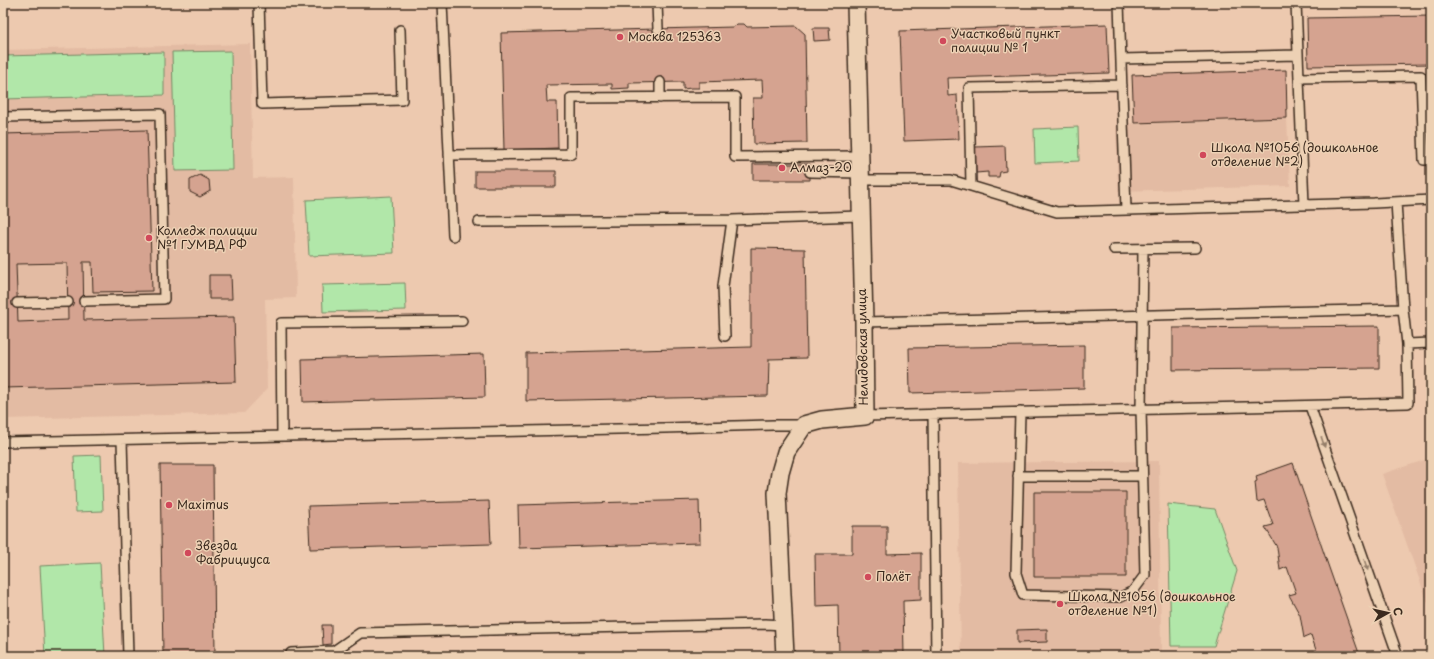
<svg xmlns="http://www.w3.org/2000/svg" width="1434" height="659" font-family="'Playpen Sans',sans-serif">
<rect width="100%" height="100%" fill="#edc9af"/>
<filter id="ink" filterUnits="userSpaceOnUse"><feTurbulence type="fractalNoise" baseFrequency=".025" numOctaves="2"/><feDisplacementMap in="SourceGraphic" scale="8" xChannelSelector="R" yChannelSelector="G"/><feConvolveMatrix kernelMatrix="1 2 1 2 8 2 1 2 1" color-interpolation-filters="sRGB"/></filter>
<g filter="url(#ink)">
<path fill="#e3bba3" d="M250,44L253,178L294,177L296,298L265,299L267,389L244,413L3,419V50Z
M1287,118L1290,186L1118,191L1116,124Z
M1431,458V612L1382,474Z
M1159,461L1161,656H961L958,463Z"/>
<path fill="#b1e7a9" stroke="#768864" d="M231,51L233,170L175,171L172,52Z
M164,52V95L3,99V56Z
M1078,127L1079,161L1035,163L1034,129Z
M391,196L394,253L309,256L306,200Z
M405,283L406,310L323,312L322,285Z
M101,455L103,511L76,512L74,456Z
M1168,504L1215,509L1237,571L1214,646H1171Z
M100,563L105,656H45L40,566Z"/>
<path fill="#d5a390" stroke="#3b2a1e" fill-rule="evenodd" d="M1431,16V64L1308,66L1307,18Z
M737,24H744L747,27L796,26L805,34L807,143L754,144L753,98H763L762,80L699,82V88H691L683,89V82L629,83V88L612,89V84L546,85L547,102H557L558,148L504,150L501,33L734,27Z
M1107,24L1109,73L947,78L948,96L957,95L959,139L904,141L900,31Z
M813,28H829L830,40L814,41Z
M1286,70L1287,118L1134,123L1132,75Z
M147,130L152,291L93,292L92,262H83L84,320L234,317L236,382L3,388V134ZM67,263L68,320L18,322L16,264Z
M1005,146L1006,171L1000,172L999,177H988V172L976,173L975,147Z
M753,164H810V180H753Z
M475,171H556V187H475Z
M200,175L209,180L210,191L200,197L190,192V180Z
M751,248L805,249L807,358L769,359L768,396L526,401V353L751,347Z
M209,275H231L232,299H209Z
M1379,326V368L1173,370V328Z
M1084,345V388L910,393L909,348Z
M484,354L485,397L303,402L302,359Z
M1293,463L1328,565L1360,656H1318L1311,635L1304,638L1300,615L1289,595L1296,593L1287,567L1280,570L1277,547L1265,527L1273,525L1264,500L1257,502L1255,482L1257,481L1256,476Z
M160,465H213L215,656H163Z
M1034,492H1126V577H1034Z
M699,500L700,543L519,548L518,505Z
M489,501L491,544L310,549L308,506Z
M852,526H887V554L921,553V600L903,601L904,656H839L838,605L816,606L815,554H852Z
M322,625H331V644L323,645Z
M1047,629V642L1017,643V630Z"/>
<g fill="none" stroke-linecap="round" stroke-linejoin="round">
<g stroke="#3b2a1e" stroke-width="12">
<path id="service" d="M259,3L262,104L402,100L400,30
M442,3L453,236
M657,3L658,29
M1119,3L1126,210
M1296,3L1304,205
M1121,59L1297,55
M1299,78L1421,76L1424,160H1431
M660,82V98
M3,117L160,114L164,299L84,301
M449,155L571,154V98L735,97V157L859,156
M810,172L859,173
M860,180H951L1057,212L1374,203L1431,200
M971,186L969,88L1122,85
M479,222L732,220L861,216
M1114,249L1195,248
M17,303L68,302
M864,322L1403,309
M725,336L723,286L732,220
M1407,344L1431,343
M1310,406L1398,656
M1020,412L1016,573L1023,595L1121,597L1133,591L1145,575L1141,409L1143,249
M933,414L936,656
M865,416L1408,403L1407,344L1403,309L1396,202
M282,436L281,323L462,321
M122,440L128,656
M3,442L664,428L773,425H804
M1018,476H1142
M291,653L334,651L360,633L765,624L784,625"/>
</g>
<g stroke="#3b2a1e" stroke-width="20">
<path id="minor" d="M785,656L777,493L780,473L786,452L804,425L822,420L865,416L864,322L856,3"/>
</g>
<use href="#service" stroke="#edd1b4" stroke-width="9"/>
<use href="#minor" stroke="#edd1b4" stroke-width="17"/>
</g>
<defs><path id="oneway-solid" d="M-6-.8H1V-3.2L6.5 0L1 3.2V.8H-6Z"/></defs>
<g fill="#947e69">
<use href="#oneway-solid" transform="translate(1323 442) rotate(71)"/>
<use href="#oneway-solid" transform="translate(1366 565) rotate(71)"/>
</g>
</g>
<g fill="#d1495b" stroke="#edd1b4" stroke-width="1.5">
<circle cx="620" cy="37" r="4"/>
<circle cx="943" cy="41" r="4"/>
<circle cx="1203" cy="155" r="4"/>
<circle cx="782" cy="168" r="4"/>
<circle cx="149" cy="238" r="4"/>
<circle cx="169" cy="505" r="4"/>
<circle cx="188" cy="553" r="4"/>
<circle cx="868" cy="577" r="4"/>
<circle cx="1060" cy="604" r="4"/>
</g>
<g text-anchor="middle" stroke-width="3" stroke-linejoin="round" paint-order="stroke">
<g font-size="12" fill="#3b2a1e" stroke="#edd1b4" text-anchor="start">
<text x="951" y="38">Участковый пункт<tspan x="951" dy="14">полиции № 1</tspan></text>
<text x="628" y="41">Москва 125363</text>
<text x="1211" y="152">Школа №1056 (дошкольное<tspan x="1211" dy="14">отделение №2)</tspan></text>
<text x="790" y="172">Алмаз-20</text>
<text x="157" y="235">Колледж полиции<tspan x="157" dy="14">№1 ГУМВД РФ</tspan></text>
<text x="177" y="509">Maximus</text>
<text x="196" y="550">Звезда<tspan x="196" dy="14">Фабрициуса</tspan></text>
<text x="876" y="581">Полёт</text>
<text x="1068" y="601">Школа №1056 (дошкольное<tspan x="1068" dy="14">отделение №1)</tspan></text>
</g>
<g font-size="12" fill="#3b2a1e" stroke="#edd1b4">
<text transform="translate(863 347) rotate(-91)" y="4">Нелидовская улица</text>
</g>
</g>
<rect width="1434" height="659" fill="none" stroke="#edd1b4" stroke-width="16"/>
<rect x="8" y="8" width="1418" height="643" fill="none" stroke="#3b2a1e" stroke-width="1.5" filter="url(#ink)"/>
<g transform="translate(1388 613) rotate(82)" stroke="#edd1b4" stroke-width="3" paint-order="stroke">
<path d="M0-3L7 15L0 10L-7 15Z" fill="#3b2a1e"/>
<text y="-6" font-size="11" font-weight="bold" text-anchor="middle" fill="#3b2a1e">С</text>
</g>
</svg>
